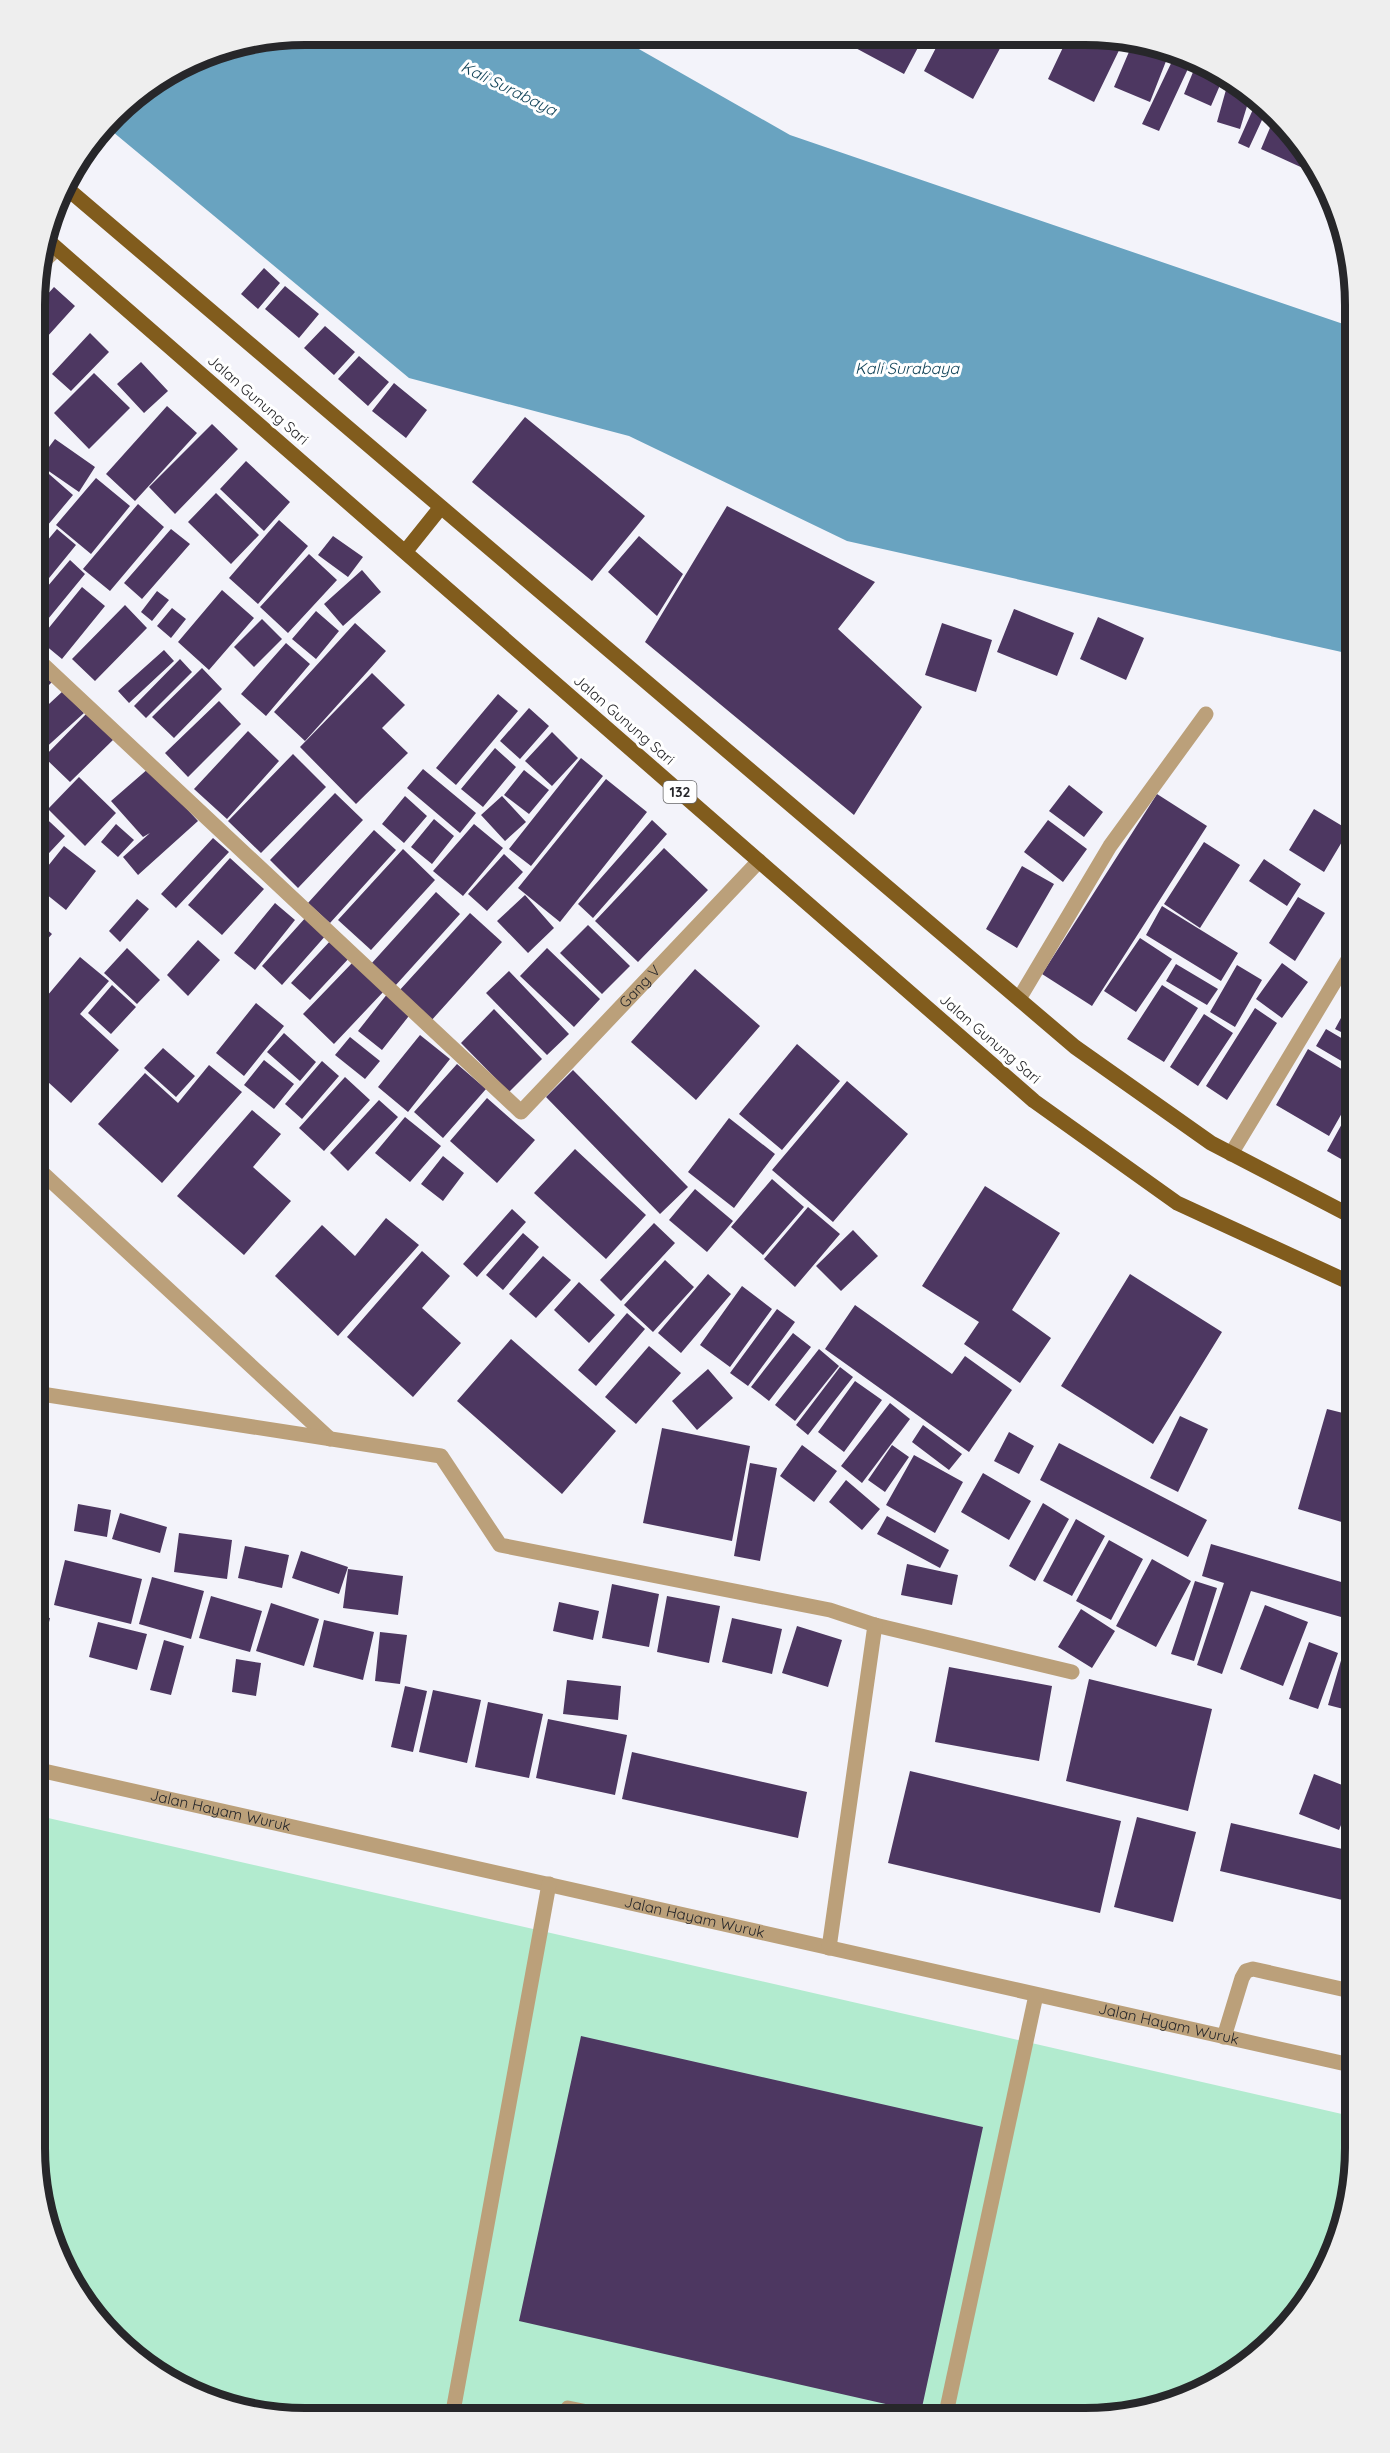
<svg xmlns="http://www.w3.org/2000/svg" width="1390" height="2453" font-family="Quicksand,sans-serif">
<rect width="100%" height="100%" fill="#f3f3fa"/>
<path fill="#b2ebcf" d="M35,1815L1355,2117V2166L1335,2251L1299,2313L1236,2373L1172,2404L1085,2418L269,2416L201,2398L140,2362L80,2299L49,2235L35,2148Z"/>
<path fill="#69a3c0" d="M305,35L616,36L790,135L1355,328V655L847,541L629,436L409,378L107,127L126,102L202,55Z"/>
<path fill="#4d3761" d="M837,38H923L904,74Z
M941,38L1005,39L973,99L924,71Z
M1067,39L1124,40L1094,102L1048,79Z
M1134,40L1170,51L1150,102L1114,87Z
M1176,53L1193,58L1159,131L1142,124Z
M1198,60L1224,76L1211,106L1184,94Z
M1229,79L1251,93L1240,129L1217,122Z
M1258,98L1268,107L1249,148L1238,143Z
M1275,116L1310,154L1305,169L1261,149Z
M264,268L280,283L258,309L241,294Z
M285,286L319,314L299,338L265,309Z
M54,287L75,306L37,348V306Z
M325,326L355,352L334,375L304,348Z
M90,333L109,352L71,391L52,374Z
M359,356L389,382L368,406L338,379Z
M141,362L168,391L144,413L117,384Z
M94,373L130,408L89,449L54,413Z
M394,383L427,410L406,438L372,411Z
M167,406L197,433L135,501L106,474Z
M525,417L645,516L592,581L472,482Z
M212,424L238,449L175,514L149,487Z
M55,439L95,467L79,492L37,463Z
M246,461L290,502L264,531L220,489Z
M41,467L73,495L42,532L36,527L37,473Z
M96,478L130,506L91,554L56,525Z
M216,493L259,535L231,564L188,522Z
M138,504L164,527L110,591L83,569Z
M727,506L875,582L838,629L922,707L854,815L645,642Z
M279,520L308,546L258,604L229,578Z
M57,529L76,545L36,594V554Z
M171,529L190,544L142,599L124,583Z
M333,536L363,557L348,577L318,555Z
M639,536L683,574L657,616L608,572Z
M309,554L337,580L288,633L260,607Z
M70,560L85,574L39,630L36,627V600Z
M362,570L381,592L343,626L324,604Z
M82,587L105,606L62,659L39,640Z
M222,590L254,618L209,670L178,642Z
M157,591L169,600L152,621L141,612Z
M125,605L147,628L95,681L72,659Z
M172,608L186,619L171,638L157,626Z
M1014,609L1074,633L1057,676L997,652Z
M316,611L339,631L316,659L292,639Z
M1098,617L1144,638L1126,680L1080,659Z
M262,619L282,639L254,667L234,647Z
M355,623L386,651L305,741L274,712Z
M942,623L992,640L976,692L925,675Z
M286,643L310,664L266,716L241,694Z
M164,650L174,661L129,703L118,691Z
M180,659L192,672L146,718L134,706Z
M36,667L52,682L36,698Z
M202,668L222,689L174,738L152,717Z
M372,673L405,705L382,728L408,753L356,804L300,747Z
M63,691L84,713L41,752L36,747V716Z
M498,694L518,711L456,785L436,768Z
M219,701L241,724L188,777L165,753Z
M529,708L549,726L520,759L500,741Z
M88,712L114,739L70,782L44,757Z
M248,731L279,761L227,819L194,789Z
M552,732L578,758L552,786L525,761Z
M495,748L516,767L483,807L461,789Z
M293,754L326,787L261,853L228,821Z
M581,758L603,776L531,866L509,849Z
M149,768L198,821L138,875L123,857L150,833L143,837L111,801Z
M423,769L476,813L460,833L407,788Z
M524,770L549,790L529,814L504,795Z
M79,777L116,813L85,846L48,809Z
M606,779L647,812L560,922L518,888Z
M1069,785L1103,812L1084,837L1049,811Z
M335,793L363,820L298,888L270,860Z
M1157,794L1207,826L1092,1006L1042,974Z
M405,796L427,816L404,843L382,824Z
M502,796L526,822L505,841L481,815Z
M36,809L65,836L36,867Z
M1314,809L1349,830L1324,872L1289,850Z
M434,819L454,836L432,864L411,847Z
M652,820L667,834L593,918L578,904Z
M1048,820L1087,849L1063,882L1024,852Z
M116,824L134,840L118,857L101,842Z
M474,824L503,848L463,896L433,871Z
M374,830L396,850L330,923L308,903Z
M213,838L229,852L176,908L161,894Z
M1204,842L1240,865L1200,928L1164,904Z
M64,846L96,871L66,910L36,886V881Z
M664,848L708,890L638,962L595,921Z
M403,849L435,880L371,950L338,920Z
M504,854L523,872L487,911L468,894Z
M230,858L264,889L222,935L188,905Z
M1264,859L1301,884L1287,906L1249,881Z
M1355,864V893L1344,886Z
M1022,866L1054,884L1017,948L986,929Z
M436,892L460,914L395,986L371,964Z
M525,895L554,928L528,953L497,921Z
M1298,897L1325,913L1295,961L1269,943Z
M137,899L149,909L120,942L109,931Z
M275,903L295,920L255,970L234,953Z
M1162,906L1238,953L1221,981L1146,935Z
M470,913L502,942L430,1022L398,992Z
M307,916L327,934L282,985L262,966Z
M36,920L52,934L36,952Z
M588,925L630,966L602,994L560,953Z
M1140,938L1172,959L1136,1012L1104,991Z
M332,939L351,956L310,1000L291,983Z
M198,940L220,960L188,996L167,975Z
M127,948L160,980L137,1004L104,973Z
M547,948L600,999L574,1027L520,976Z
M80,957L109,981L80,1014L119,1050L71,1103L36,1071V1009Z
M354,961L385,990L334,1044L303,1014Z
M1282,963L1308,982L1282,1018L1256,999Z
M1176,964L1218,989L1207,1005L1166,981Z
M1237,965L1262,980L1235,1027L1210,1012Z
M695,969L760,1026L696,1100L631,1042Z
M509,971L569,1034L547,1055L486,993Z
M112,985L136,1007L111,1034L88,1013Z
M1162,985L1198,1008L1164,1062L1127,1039Z
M388,993L412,1012L382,1050L358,1031Z
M1354,994L1355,995V1039L1335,1029Z
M256,1003L284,1026L244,1076L216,1053Z
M1255,1008L1277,1023L1227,1100L1206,1086Z
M494,1009L542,1059L509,1092L461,1043Z
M1204,1014L1233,1033L1198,1086L1170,1067Z
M1326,1029L1355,1046V1069L1316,1046Z
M284,1033L316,1062L300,1081L267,1052Z
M420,1035L450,1059L408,1112L378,1087Z
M350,1037L380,1061L365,1079L335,1055Z
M797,1044L840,1081L782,1150L739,1114Z
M163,1048L195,1076L176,1097L144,1068Z
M1308,1049L1355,1077V1090L1329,1136L1276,1105Z
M264,1060L294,1084L274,1109L244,1085Z
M322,1061L339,1076L302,1119L285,1104Z
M457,1064L486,1089L443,1138L414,1112Z
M209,1065L242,1092L162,1183L98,1124L145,1073L178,1103Z
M573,1070L688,1187L660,1214L546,1097Z
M345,1077L370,1100L324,1151L299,1128Z
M847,1081L908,1134L833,1222L772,1170Z
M487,1098L535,1140L497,1183L450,1141Z
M379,1100L398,1117L348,1171L330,1153Z
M1355,1100V1167L1327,1151Z
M252,1110L281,1134L253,1167L291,1201L244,1255L177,1196Z
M405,1117L441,1146L410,1182L375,1153Z
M729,1118L775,1154L734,1208L688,1172Z
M575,1149L646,1215L606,1259L534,1193Z
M443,1156L464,1173L443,1201L421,1184Z
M772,1179L804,1207L763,1255L731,1227Z
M985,1186L1060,1233L1012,1310L1051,1338L1020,1383L964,1344L979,1322L922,1286Z
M695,1189L733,1221L707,1252L669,1220Z
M808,1207L840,1234L795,1287L764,1259Z
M512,1209L526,1222L477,1277L463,1264Z
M386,1218L419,1245L338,1336L275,1276L322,1225L355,1256Z
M654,1223L675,1243L621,1301L600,1280Z
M853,1230L878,1256L841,1291L816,1266Z
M523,1233L539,1247L503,1290L486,1275Z
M422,1251L450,1276L422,1308L461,1343L413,1397L347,1337Z
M543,1256L571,1280L536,1318L509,1294Z
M665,1260L694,1287L653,1332L624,1305Z
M708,1274L731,1294L681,1353L658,1333Z
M1130,1274L1222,1332L1153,1444L1061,1386Z
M579,1282L615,1315L589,1343L554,1310Z
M742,1286L772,1309L730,1367L700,1345Z
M855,1305L952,1374L965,1356L1012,1390L969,1452L825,1349Z
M777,1309L795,1322L748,1386L730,1373Z
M627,1313L645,1329L596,1386L578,1370Z
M793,1333L811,1347L769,1401L751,1387Z
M511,1339L616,1431L562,1494L457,1401Z
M649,1346L681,1373L636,1424L605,1397Z
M819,1349L839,1366L795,1421L775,1405Z
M840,1367L853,1377L808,1435L796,1425Z
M708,1369L733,1398L697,1430L672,1401Z
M855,1381L882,1400L844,1452L818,1432Z
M890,1403L910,1419L862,1483L841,1466Z
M1327,1409L1355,1416V1526L1298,1509Z
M1180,1416L1208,1429L1178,1492L1150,1478Z
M923,1425L962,1454L949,1470L912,1442Z
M662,1428L750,1446L732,1541L643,1523Z
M1009,1432L1034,1446L1019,1474L994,1461Z
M1059,1443L1207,1520L1188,1557L1040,1480Z
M802,1445L837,1471L814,1502L780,1476Z
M892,1445L909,1457L885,1492L868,1480Z
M914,1455L963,1482L935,1533L886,1505Z
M750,1463L777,1468L760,1561L734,1556Z
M983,1473L1031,1501L1009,1540L961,1512Z
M846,1480L880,1509L862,1530L829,1502Z
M1043,1503L1069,1519L1035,1581L1009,1566Z
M78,1504L111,1510L107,1537L74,1531Z
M120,1513L167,1527L160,1553L112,1539Z
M887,1516L949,1550L940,1568L877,1534Z
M1076,1519L1105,1536L1072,1596L1043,1581Z
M179,1533L232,1540L227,1579L174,1572Z
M1109,1540L1143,1559L1111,1620L1076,1601Z
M1211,1544L1355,1586V1621L1251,1591L1222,1674L1197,1665L1224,1583L1202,1576Z
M245,1546L289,1555L282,1588L238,1578Z
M301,1551L348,1567L339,1594L292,1578Z
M35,1557L43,1558L36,1593H35Z
M1152,1559L1191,1581L1156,1647L1116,1626Z
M65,1560L142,1579L131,1624L54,1605Z
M907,1564L958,1575L952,1605L901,1595Z
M348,1569L403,1576L398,1615L343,1608Z
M152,1577L204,1591L191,1639L139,1624Z
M1195,1581L1217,1588L1194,1661L1171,1654Z
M612,1584L659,1594L649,1647L602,1638Z
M211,1596L262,1611L250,1652L199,1638Z
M667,1596L720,1606L709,1663L657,1652Z
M559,1602L599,1611L593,1640L553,1631Z
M271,1603L319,1619L304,1666L256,1651Z
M1265,1605L1308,1622L1283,1686L1240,1669Z
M1081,1609L1115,1631L1092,1668L1058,1647Z
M35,1615L50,1618L38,1668L35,1667Z
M732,1618L782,1629L772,1674L722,1662Z
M324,1620L374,1632L363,1680L313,1667Z
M98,1622L147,1634L137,1670L89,1657Z
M797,1626L842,1640L828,1687L782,1673Z
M380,1632L407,1635L400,1684L375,1681Z
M1349,1633L1355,1635V1712L1328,1705Z
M164,1640L184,1646L171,1695L150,1690Z
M1309,1642L1338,1653L1318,1709L1289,1699Z
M236,1659L261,1663L256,1696L232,1692Z
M949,1667L1052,1686L1039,1761L935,1742Z
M1089,1679L1212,1709L1188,1811L1066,1781Z
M567,1680L621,1686L618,1720L563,1714Z
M405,1686L427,1691L413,1752L391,1747Z
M433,1690L481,1700L467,1763L419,1752Z
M488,1702L543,1714L529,1778L475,1767Z
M548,1719L627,1735L615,1795L536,1778Z
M632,1752L807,1792L798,1838L622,1799Z
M910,1771L1121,1821L1100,1913L888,1863Z
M1314,1774L1355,1790L1339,1830L1299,1814Z
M1137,1817L1196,1832L1173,1922L1114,1907Z
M1231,1823L1355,1852V1903L1220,1871Z
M581,2036L983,2127L921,2412L519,2321Z"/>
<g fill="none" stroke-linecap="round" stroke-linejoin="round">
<g stroke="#bba07a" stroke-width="15">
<path d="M38,266L57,249"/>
<path id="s1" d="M36,658L521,1112L759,861"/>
<path d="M1019,999L1110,846L1206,714"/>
<path d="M1231,1154L1355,948"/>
<path d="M36,1167L330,1439"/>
<path d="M35,1393L441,1456L500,1545L830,1610L875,1625L1072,1672"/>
<path id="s2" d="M35,1769L1355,2066"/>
<path d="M829,1948L875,1625"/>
<path d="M1224,2037L1242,1978L1246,1971L1253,1969L1355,1992"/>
<path d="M452,2417L549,1884"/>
<path d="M562,2417L568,2408L612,2417"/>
<path d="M945,2418L1036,1995"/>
</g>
<path stroke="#815c1d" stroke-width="15" d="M63,185L1075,1047L1211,1143L1355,1218
M46,239L1034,1101L1177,1203L1355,1285
M405,552L441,507"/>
</g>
<g text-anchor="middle" stroke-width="6" stroke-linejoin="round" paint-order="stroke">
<rect fill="#fff" stroke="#68686a" stroke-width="1.5" x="663.5" y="781" width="33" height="22" rx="4.5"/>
<g font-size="14" font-weight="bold" fill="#27272a">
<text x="680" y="797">132</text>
</g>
<g font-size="15" fill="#27272a" stroke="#fff">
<text transform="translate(258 400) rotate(41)" y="5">Jalan Gunung Sari</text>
<text transform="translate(624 720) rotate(41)" y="5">Jalan Gunung Sari</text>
<text dy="5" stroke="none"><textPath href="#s1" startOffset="837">Gang V</textPath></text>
<text transform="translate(990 1039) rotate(41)" y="5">Jalan Gunung Sari</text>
<text dy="5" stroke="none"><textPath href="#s2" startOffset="190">Jalan Hayam Wuruk</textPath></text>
<text dy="5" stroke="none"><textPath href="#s2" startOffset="676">Jalan Hayam Wuruk</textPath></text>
<text dy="5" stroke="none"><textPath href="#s2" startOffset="1162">Jalan Hayam Wuruk</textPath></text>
</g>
<g font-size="16" font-style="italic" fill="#13455a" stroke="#fff">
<text transform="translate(509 88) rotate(26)" y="6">Kali Surabaya</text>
<text x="907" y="374">Kali Surabaya</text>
</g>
</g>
<path d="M0 0H1390V2453H0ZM305 45H1085A260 260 0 0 1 1345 305V2148A260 260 0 0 1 1085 2408H305A260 260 0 0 1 45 2148V305A260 260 0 0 1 305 45Z" fill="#eee" fill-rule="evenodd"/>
<path fill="none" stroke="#27272a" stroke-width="8" d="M305 45H1085A260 260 0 0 1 1345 305V2148A260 260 0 0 1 1085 2408H305A260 260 0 0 1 45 2148V305A260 260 0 0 1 305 45Z"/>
</svg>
